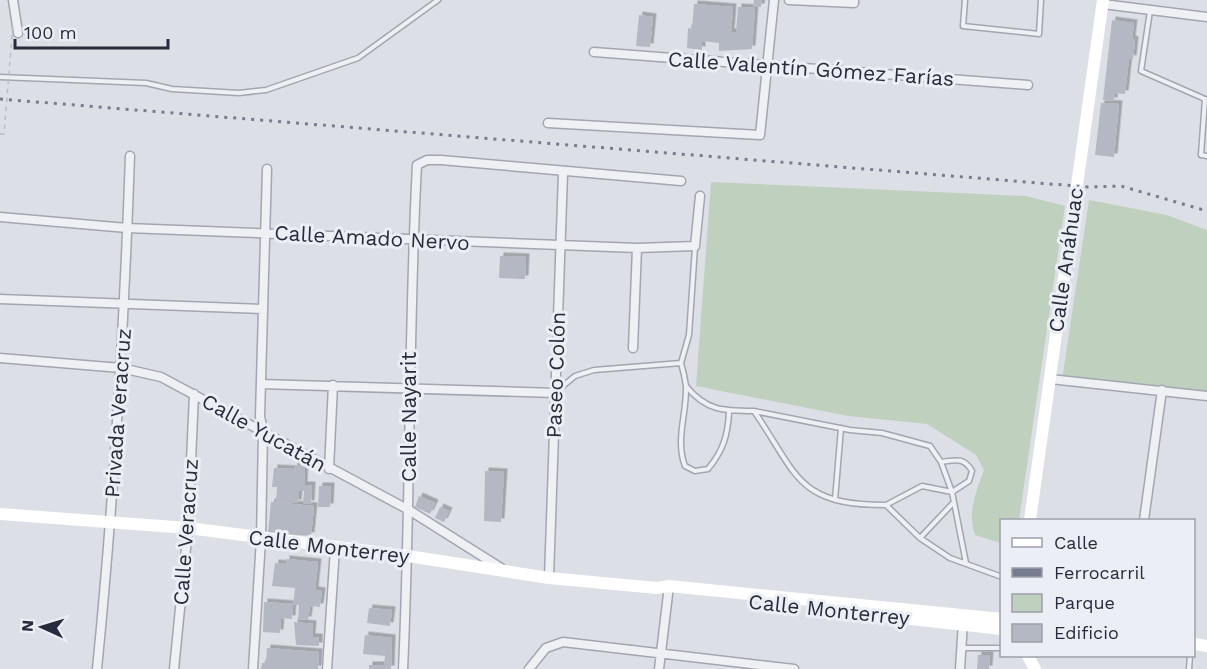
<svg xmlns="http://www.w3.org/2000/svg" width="1207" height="669" font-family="'Work Sans',sans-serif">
<defs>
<filter id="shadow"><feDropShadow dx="3.5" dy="-3.5" stdDeviation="0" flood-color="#0004"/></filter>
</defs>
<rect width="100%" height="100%" fill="#dcdfe6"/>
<path fill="#c0d0be" d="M711,182L1026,196L1065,206L1019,520H1002L1001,543L975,535C967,512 976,492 984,470L976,455L927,424L848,416L696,386Z
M1089,200L1167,215L1207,230V393L1062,380Z"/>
<path fill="#b4b8c2" filter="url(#shadow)" d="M754,0H762L761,7H753Z
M694,4L733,7L731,32H736L738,7L755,8L752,49L719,51V43L702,41V50L687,48L688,28L692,29Z
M639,15L653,17L650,47L636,46Z
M1112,20L1134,23L1132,39L1135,40L1133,59L1129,58L1125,94L1115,93L1114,101L1103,100Z
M1101,103L1119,104L1114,157L1095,155Z
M500,256L526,257L525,279L499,278Z
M294,465H305L304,485H312L311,504L303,503L304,491H299L298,503L276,502L277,487H272L274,468L294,469Z
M485,471L504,472L501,522L484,521Z
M319,486H331L330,507H318Z
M419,496L435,503L430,514L415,507Z
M271,502L314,506L311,536L268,533Z
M440,507L449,511L444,522L435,518Z
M286,559L318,562L315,590L322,591L320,607L310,606L308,620L298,619L299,605H293L295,588L272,586L275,563L286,564Z
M264,602L293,604L292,619L281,618L280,633L263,632Z
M369,608L392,610L390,626L367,623Z
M294,622L313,624L312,637H319V646L296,645Z
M365,635L392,638L391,669H369V665H384L385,656L363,654Z
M267,648L319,652L318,669H261L262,663H266Z
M978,655H990L989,669H977Z"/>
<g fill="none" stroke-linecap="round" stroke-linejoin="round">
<g stroke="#a2a6b0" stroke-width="7">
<path id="lane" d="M965,0L963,26L1039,34L1041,0
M1150,11L1141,71L1205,99L1201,155L1207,156
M0,77L146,83L172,89L239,93L266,90L358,58L438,0
M681,363C683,370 685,379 686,386C687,413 675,440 685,466L695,471L708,469C723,451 728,435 729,412
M686,386C706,411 724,411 754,411C798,475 796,505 886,505L920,538L950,558L1002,577
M558,390L575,376L594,370L681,363L689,335L695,247
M754,411L850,430L882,433L930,446L941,462L952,492L966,563
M835,500L841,428
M886,505L922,486L952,492L969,481L972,471C964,457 956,460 941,462
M920,538L954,502
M963,648H1002
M1189,669L1190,656"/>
</g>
<g stroke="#a2a6b0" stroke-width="11">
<path id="street" d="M13,0L18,33
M789,0L854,3V0
M1103,4L1207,17
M594,52L1028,85
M548,123L760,135L774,0
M0,217L127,228L637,248L695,246L700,196
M0,299L263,309
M633,348L637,248
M0,358L121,368L161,377L409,510L501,568
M1050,379L1207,396
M261,384L555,393
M329,469L333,385
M1144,520L1162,390
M549,578L563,173
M97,669C114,498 124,328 130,156
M174,669L188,528L194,394
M253,669L261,539L263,432L260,416L267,169
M327,669L335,548
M403,669C411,501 408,333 417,165L427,160H441L681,181
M529,669L546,648L563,642L794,669
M659,669L669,586
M960,669L963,622"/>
</g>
<use href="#lane" stroke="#eff0f4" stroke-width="4"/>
<use href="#street" stroke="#eff0f4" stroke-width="8"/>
<path stroke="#fff" stroke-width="12" d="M0,514L188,528L408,556L549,578L657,588L669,586L1002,619
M1030,520L1103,0
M821,609L1002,629
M1194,644L1207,646
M1028,656L1035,669"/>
<path stroke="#767d8f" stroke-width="3" stroke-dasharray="3 6" stroke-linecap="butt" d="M0,99L1088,187L1121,186L1207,211"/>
<path stroke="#bbbdc4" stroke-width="1.5" stroke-dasharray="4.5 4.5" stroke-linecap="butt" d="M0,134H4L13,24"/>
</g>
<g text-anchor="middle" stroke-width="6" stroke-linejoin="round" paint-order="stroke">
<g font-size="21" fill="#272c3c" stroke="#ebeef4">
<text transform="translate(811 69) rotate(4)" y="7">Calle Valentín Gómez Farías</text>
<text transform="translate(372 238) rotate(3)" y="7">Calle Amado Nervo</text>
<text transform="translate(1066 260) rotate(-82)" y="7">Calle Anáhuac</text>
<text transform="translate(556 375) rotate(-88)" y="7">Paseo Colón</text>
<text transform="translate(118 413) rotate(-86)" y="7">Privada Veracruz</text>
<text transform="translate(409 417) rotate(-90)" y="7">Calle Nayarit</text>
<text transform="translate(264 433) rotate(29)" y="7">Calle Yucatán</text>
<text transform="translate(186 532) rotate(-86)" y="7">Calle Veracruz</text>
<text transform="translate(329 547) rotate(7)" y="7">Calle Monterrey</text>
<text transform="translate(829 610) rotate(6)" y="7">Calle Monterrey</text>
</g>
</g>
<rect x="1000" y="519" width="195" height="138" fill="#ebeef4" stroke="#9da0aa" stroke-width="1.5"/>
<rect x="1012" y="538" width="30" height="9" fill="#ffffff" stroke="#9da0aa" stroke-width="1.5"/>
<text x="1054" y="549" font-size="18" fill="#272c3c">Calle</text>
<rect x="1012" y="568" width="30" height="9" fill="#767d8f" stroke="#9da0aa" stroke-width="1.5"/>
<text x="1054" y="579" font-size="18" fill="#272c3c">Ferrocarril</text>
<rect x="1012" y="594" width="30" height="18" fill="#c0d0be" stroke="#9da0aa" stroke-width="1.5"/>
<text x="1054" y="609" font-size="18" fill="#272c3c">Parque</text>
<rect x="1012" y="624" width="30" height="18" fill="#b4b8c2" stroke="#9da0aa" stroke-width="1.5"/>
<text x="1054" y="639" font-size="18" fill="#272c3c">Edificio</text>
<g transform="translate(42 627) rotate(274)" stroke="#ebeef4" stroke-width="4.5" paint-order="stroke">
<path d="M0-4.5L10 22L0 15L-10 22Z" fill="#272c3c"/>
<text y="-9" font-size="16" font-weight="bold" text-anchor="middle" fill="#272c3c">N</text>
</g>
<path d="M15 39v9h153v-9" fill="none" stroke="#272c3c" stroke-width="3"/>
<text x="24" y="39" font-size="18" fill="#272c3c" stroke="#ebeef4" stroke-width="4.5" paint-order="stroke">100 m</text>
</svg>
